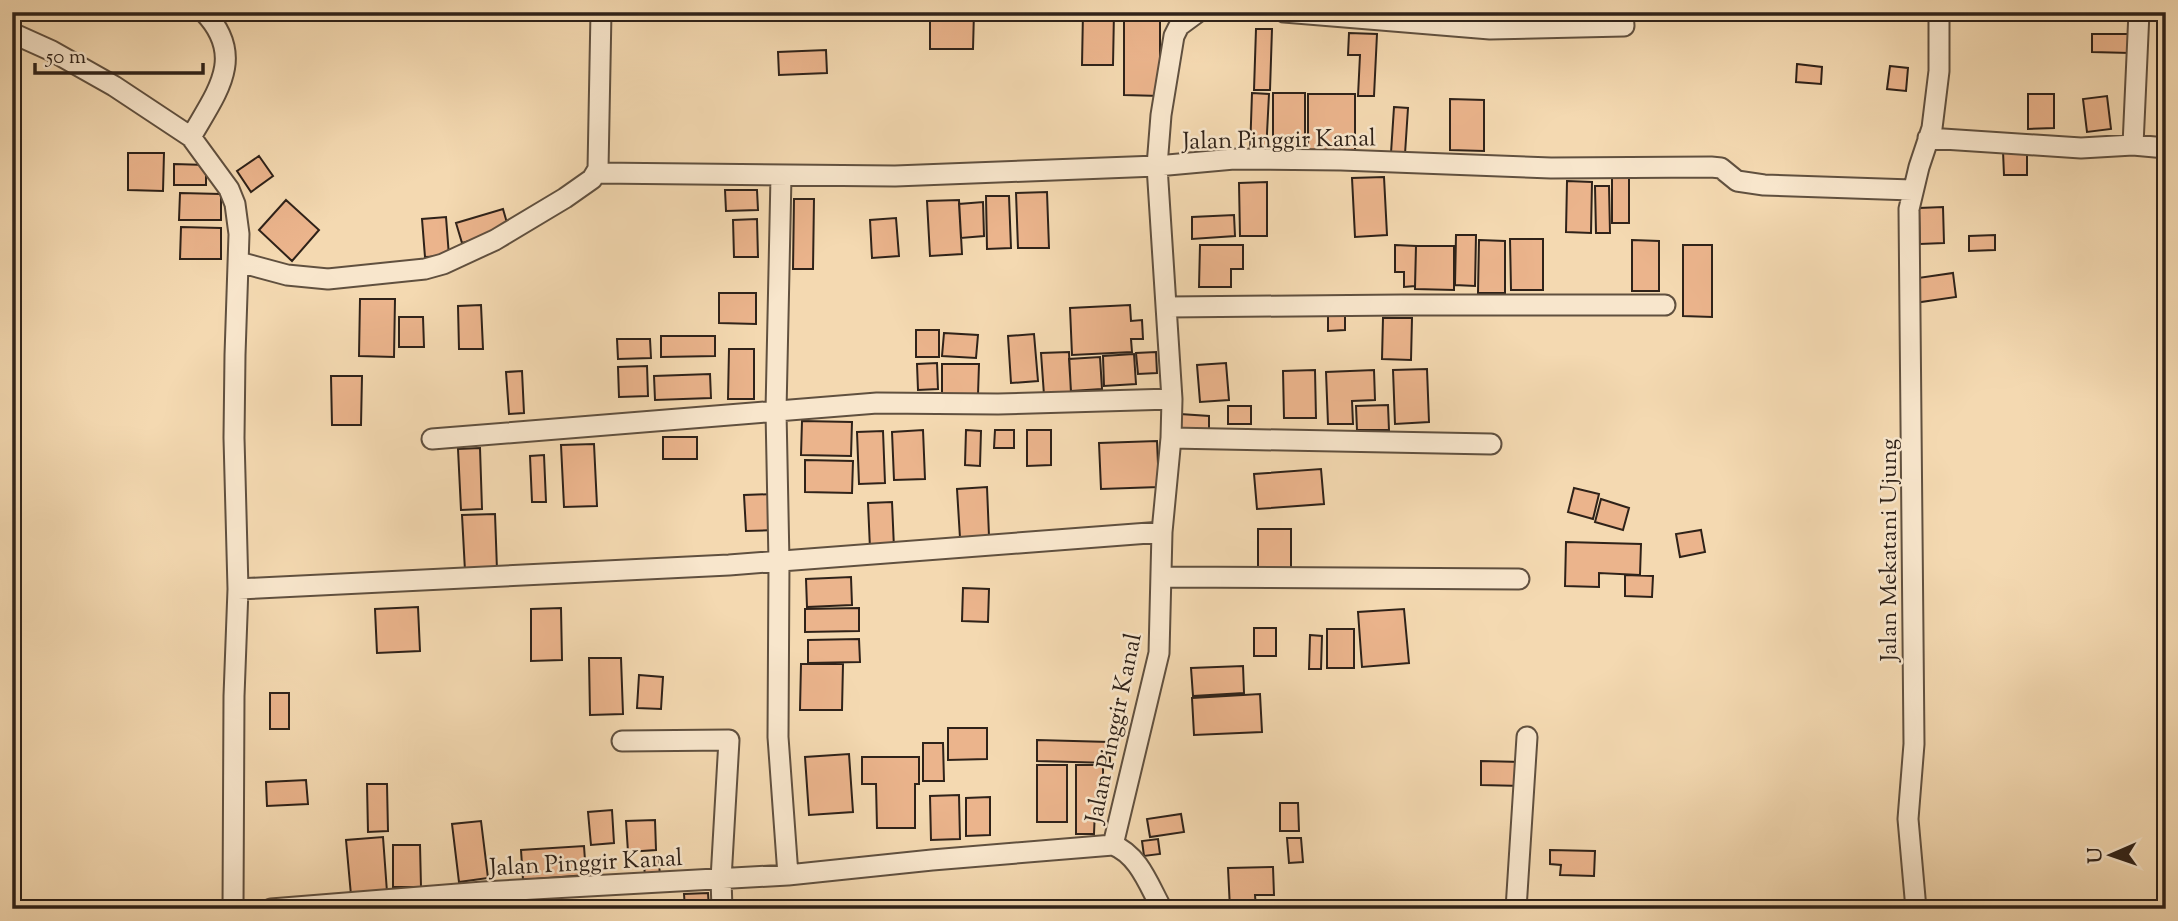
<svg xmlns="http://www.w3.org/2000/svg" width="2178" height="921" font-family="'Sorts Mill Goudy',serif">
<rect width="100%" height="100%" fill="#f4d9b1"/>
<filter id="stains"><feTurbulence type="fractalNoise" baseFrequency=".00286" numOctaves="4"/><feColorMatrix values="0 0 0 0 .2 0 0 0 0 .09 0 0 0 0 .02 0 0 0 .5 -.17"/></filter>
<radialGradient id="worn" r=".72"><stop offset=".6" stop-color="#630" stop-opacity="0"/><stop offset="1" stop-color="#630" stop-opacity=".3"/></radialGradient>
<path fill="#ebb48c" stroke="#2f2219" stroke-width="2" d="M930,12H974L973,49H930Z
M1083,12H1114L1113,65H1082Z
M2163,12H2166V82H2161Z
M1124,21H1160V96L1124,95Z
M1256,29H1272L1270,90H1254Z
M1349,33L1377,34L1374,96H1358L1360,55H1348Z
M2092,34H2130V53L2092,52Z
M826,50L827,73L779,75L778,52Z
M1797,64L1822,67L1821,84L1796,82Z
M1890,66L1908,68L1906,91L1887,89Z
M1252,93L1269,94L1266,153L1250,152Z
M1273,93H1305V152H1273Z
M1308,94H1355V152H1308Z
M2028,94H2054V128L2028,129Z
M2107,96L2111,129L2087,132L2083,99Z
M1450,99L1484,100V151L1450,150Z
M1394,107L1408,108L1405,154L1391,153Z
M2003,151H2027V175H2004Z
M128,153H164L163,191L128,190Z
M259,156L273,176L251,192L237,171Z
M174,164L206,165V185H174Z
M1612,176H1629V223H1612Z
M1384,177L1387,235L1355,237L1352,178Z
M1567,181L1592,182L1591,233L1566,232Z
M1267,182V236H1240L1239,183Z
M1595,186H1609L1610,233H1596Z
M725,190H757L758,210L726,211Z
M1047,192L1049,248H1018L1016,193Z
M180,193L221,194V220H179Z
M986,196H1009L1011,248L987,249Z
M794,199H814L813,269H793Z
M286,200L319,230L292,261L259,230Z
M959,200L962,254L930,256L927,201Z
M983,202L984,236L961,238L959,204Z
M1943,207L1944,243L1920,244L1919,208Z
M503,209L509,230L462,243L456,223Z
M1234,215L1235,236L1192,239V217Z
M446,217L449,256L425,257L422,219Z
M896,218L899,256L872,258L870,220Z
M757,219L758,257H734L733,220Z
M181,227L221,228V259H180Z
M1456,235H1476L1475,286L1455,285Z
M1995,235V250L1969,251V236Z
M1510,239H1543V290H1511Z
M1479,240L1505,241V293H1478Z
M1632,240L1659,241V291H1632Z
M1200,245H1243V269H1231V287H1199Z
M1395,245L1416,246L1415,286L1404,287V272H1395Z
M1683,245H1712V317L1683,316Z
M1416,246H1454V290L1415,289Z
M1953,273L1956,297L1914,303L1911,279Z
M719,293H756V324L719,323Z
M360,299H395L394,357L359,356Z
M481,305L483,349H459L458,306Z
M1130,305L1131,321L1142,320L1143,339H1131L1132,352L1072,355L1070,308Z
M1328,315H1345V330L1328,331Z
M399,317H423L424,347H399Z
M1383,318H1412L1411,360L1382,359Z
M916,330H939V357H916Z
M944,333L978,335L976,358L942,356Z
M1034,334L1038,381L1011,383L1008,336Z
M661,336H715V356L661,357Z
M617,339H650L651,358L618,359Z
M729,349H754V399H728Z
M1069,352L1071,394L1044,395L1041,353Z
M1156,352L1157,373L1138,374L1136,353Z
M1134,354L1136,384L1104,386L1103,356Z
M1100,357L1102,389L1071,391L1069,359Z
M937,363L938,389L918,390L917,364Z
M1226,363L1229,400L1200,402L1197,365Z
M942,364H979L978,395H942Z
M647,366L648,396L619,397L618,367Z
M1427,369L1429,422L1395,424L1393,370Z
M1315,370L1316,418H1284L1283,371Z
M1374,370L1375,400L1352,401L1353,424H1328L1326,372Z
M522,371L524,413L509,414L506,372Z
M710,374L711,398L655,400L654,376Z
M331,376H362L361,425H332Z
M1388,405L1389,430H1357L1356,406Z
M1228,406H1251V424H1228Z
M1180,414L1209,416V431L1180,429Z
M802,421L852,422L851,456L801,455Z
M923,430L925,479L894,480L892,432Z
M966,430L981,431L980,466L965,465Z
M995,430H1014V448H994Z
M1027,430H1051V465L1027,466Z
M883,431L885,483L859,484L857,432Z
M663,437H697V459H663Z
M1157,441L1159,487L1101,489L1099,443Z
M594,444L597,506L564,507L561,445Z
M480,448L482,509L461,510L458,449Z
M544,455L546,502H532L530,456Z
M805,460L853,461L852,493L805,492Z
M1321,469L1324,504L1257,509L1254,474Z
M987,487L989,536L960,538L957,489Z
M1574,488L1599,494L1593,519L1568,512Z
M773,494L775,530L746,531L744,495Z
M1601,499L1629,508L1623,530L1595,522Z
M892,502L894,548L870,549L868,503Z
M495,514L497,570L465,571L462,515Z
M1258,529H1291V568H1258Z
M1701,530L1705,552L1680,557L1676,534Z
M1566,542L1641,544L1640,575L1599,573V587L1565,586Z
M1625,575L1653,576L1652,597L1625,596Z
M851,577L852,605L807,607L806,579Z
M963,588L989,589L988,622L962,621Z
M418,607L420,651L377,653L375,609Z
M561,608L562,660L531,661V609Z
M859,608V631L805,632V609Z
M1404,609L1409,663L1362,667L1358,612Z
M1254,628H1276V656H1254Z
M1327,629H1354V668H1327Z
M1310,635L1322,636L1321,669H1309Z
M859,639L860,662L808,663V640Z
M589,658H621L623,714L590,715Z
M801,664H843L842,710H800Z
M1243,666L1244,693L1193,696L1191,668Z
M639,675L663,677L661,709L637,708Z
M270,693H289V729H270Z
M1260,694L1262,732L1194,735L1192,698Z
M948,728H987V759L948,760Z
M1037,740L1110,742V763L1037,761Z
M923,743H943L944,781H923Z
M849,754L853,812L809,815L805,757Z
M862,757H919V784H915V828H877L876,784H862Z
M1481,761L1522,762V786L1481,785Z
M1037,765H1067V822H1037Z
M1076,765H1103V809H1095L1094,834H1076Z
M306,780L308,804L267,806L266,782Z
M367,784H387L388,831L368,832Z
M959,795L960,839L931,840L930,796Z
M990,797V835L966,836V798Z
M1280,803H1298L1299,831H1280Z
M612,810L614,843L591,845L588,812Z
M1181,814L1184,832L1150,837L1147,819Z
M655,820L656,850L628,852L626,821Z
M481,821L488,878L459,882L452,824Z
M383,837L387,892L351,895L346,840Z
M1287,838H1301L1303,862L1289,863Z
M1158,839L1160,854L1144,856L1142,841Z
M393,845H420L421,887H393Z
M584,846L586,875L523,880L521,850Z
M1550,850L1595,851L1594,876L1560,875L1561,865L1550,864Z
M659,857L660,880L645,881L644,858Z
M1273,867L1274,895H1255L1256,909H1230L1228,868Z
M708,893L709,909H685L684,894Z"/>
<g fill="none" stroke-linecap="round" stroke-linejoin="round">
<g stroke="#60503f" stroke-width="23">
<path id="street" d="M1284,12L1490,29L1624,26L1623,12
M12,33L52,51L114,86L191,137L229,189L235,204L239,234L235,355L234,438L238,589L234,696L233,909
M191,137C216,93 247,57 204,12
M1928,138L2081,148L2133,145L2166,148
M2133,145L2139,12
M597,173L895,176L1157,166L1234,159L1341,160L1551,168L1711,167L1721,168L1737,181L1764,185L1912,190
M781,176L776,411L779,562L778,737L788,875
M239,262L287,275L328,279L425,269L443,264L495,240L565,198L592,179L598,169L601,12
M1168,307L1402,305H1665
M1171,438L1491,444
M432,439L877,403L998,404L1172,399
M1161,577L1519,579
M238,589L729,565L1162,532
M622,741L729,740L721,879L722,909
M1113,845L1159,653L1162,532L1171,438L1172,399L1157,166L1161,115L1174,36L1179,26L1198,12
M271,909L483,892L788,875L932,860L1113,845C1139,855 1149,886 1162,909
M1516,909L1527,737
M1916,909L1908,819L1914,744L1909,209L1919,167L1932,128L1939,71V12"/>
</g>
<use href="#street" stroke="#f8e6cc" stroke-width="19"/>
</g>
<g text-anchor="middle" stroke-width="5" stroke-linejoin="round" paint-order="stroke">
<g font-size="24" fill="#2f2219" stroke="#f8e6cc">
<text transform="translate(1279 139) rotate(-1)" y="8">Jalan Pinggir Kanal</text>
<text transform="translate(1888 550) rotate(-90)" y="8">Jalan Mekatani Ujung</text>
<text transform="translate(1113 728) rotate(-78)" y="8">Jalan Pinggir Kanal</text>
<text transform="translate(586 862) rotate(-3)" y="8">Jalan Pinggir Kanal</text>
</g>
</g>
<rect width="2178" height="921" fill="none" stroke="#f4d9b1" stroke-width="42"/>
<rect x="14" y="14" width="2150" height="893" fill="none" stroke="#2f2219" stroke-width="3.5"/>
<rect x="21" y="21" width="2136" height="879" fill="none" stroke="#2f2219" stroke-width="2"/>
<g transform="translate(2111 855) rotate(268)" stroke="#f8e6cc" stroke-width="5" paint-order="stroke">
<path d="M0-5L12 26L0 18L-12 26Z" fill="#2f2219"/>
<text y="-10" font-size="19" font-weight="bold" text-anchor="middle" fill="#2f2219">U</text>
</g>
<path d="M35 63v10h168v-10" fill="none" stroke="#2f2219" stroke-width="3.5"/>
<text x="46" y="63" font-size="21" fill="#2f2219" stroke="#f8e6cc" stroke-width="5" paint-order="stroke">50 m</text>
<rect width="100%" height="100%" filter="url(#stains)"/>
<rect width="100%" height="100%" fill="url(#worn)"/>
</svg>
